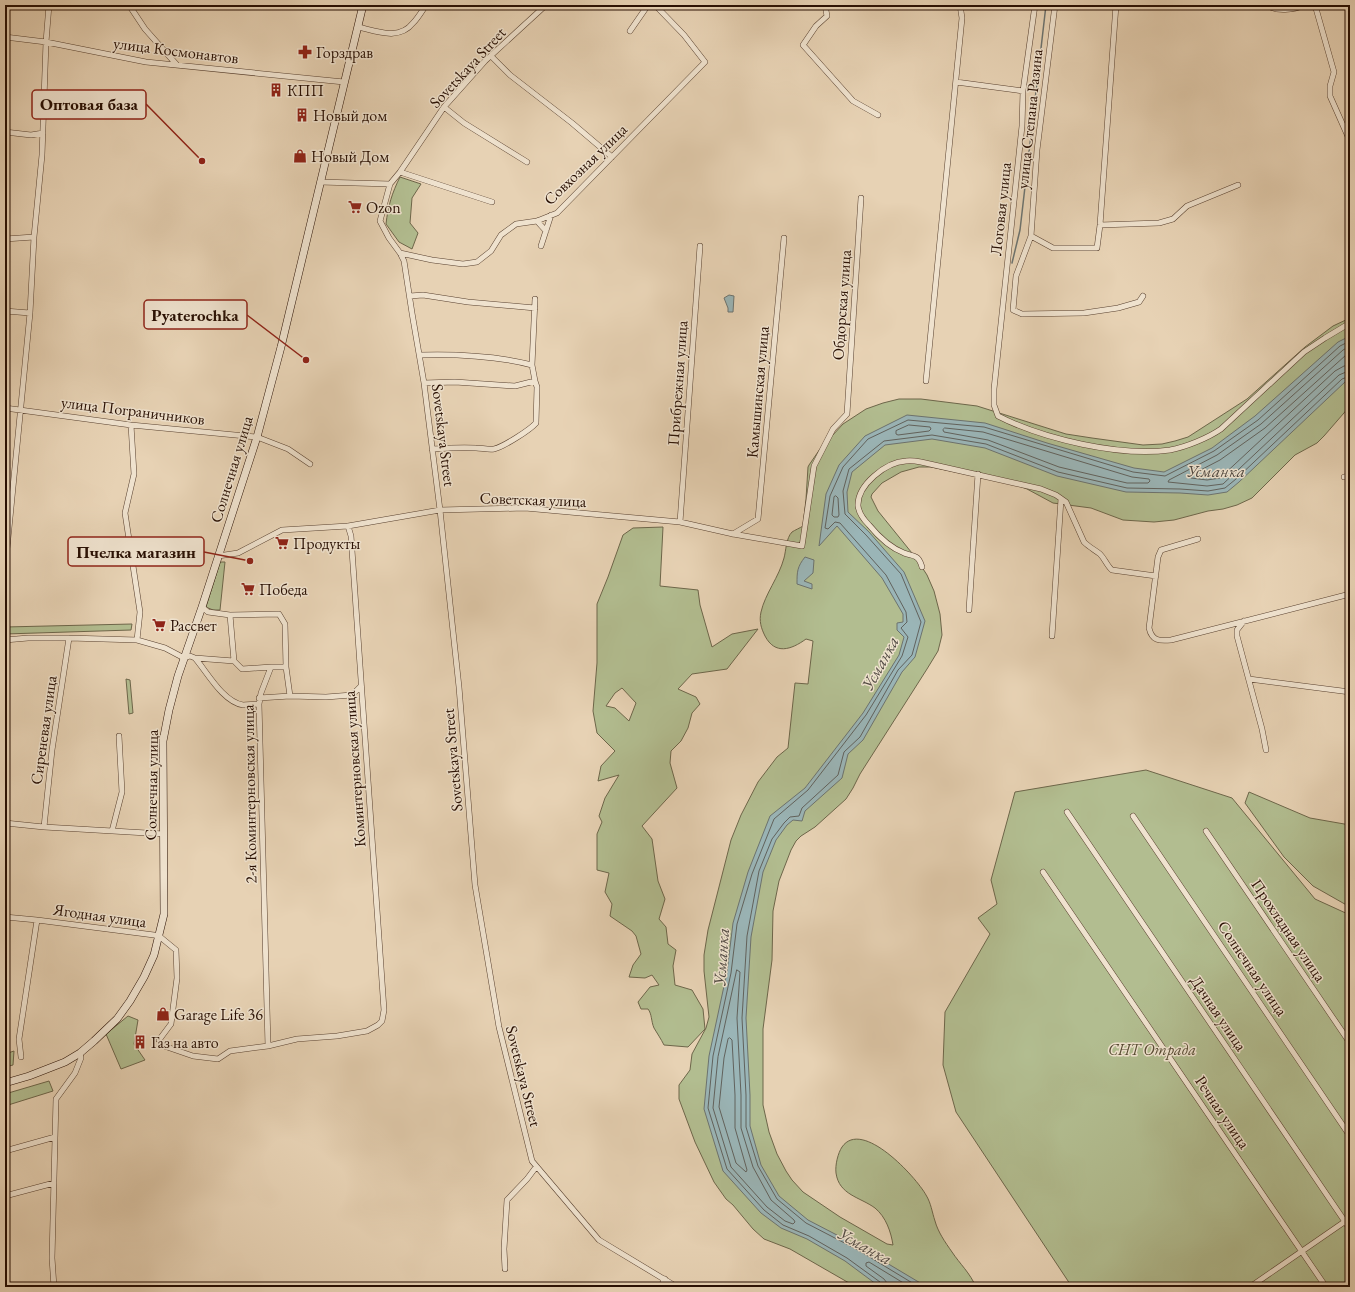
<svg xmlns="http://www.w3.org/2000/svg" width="1355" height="1292" font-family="'EB Garamond',serif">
<rect width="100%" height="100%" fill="#e7d2b4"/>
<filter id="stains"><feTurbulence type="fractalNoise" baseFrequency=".005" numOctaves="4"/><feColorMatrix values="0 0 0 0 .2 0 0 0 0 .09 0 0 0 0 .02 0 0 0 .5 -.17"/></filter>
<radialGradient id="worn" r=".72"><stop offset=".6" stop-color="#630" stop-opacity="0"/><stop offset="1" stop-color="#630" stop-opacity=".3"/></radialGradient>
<path fill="#b2bd90" stroke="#6d664a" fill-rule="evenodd" d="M400,177L421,184L412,198L410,223L418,233L412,249L399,242L386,224C388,206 392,193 400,177Z
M1350,318V406L1324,436L1317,443L1295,455L1252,498L1237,505L1223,509L1208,511L1174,520L1154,522L1123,520L1091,508L1053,503L1027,489L1014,484L931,467H919L901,472L882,483L872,494L871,497L878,511L916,558L927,575L934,591L940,614L942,635L938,651L927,669L860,774L853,788L846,799L815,827L801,836L796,841L791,850L779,881L773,911L772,960L763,1029V1105L769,1132L777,1154L786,1171L792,1180L803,1192L840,1217L887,1244L893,1245C891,1232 886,1217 875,1208C860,1197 839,1195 836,1173C835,1165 838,1153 842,1147C862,1118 916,1177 926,1195C931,1203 932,1212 935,1221C938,1232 945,1242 952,1252C960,1264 970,1273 976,1287H856L790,1249L764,1239L753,1229L733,1205L726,1199L714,1182L695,1142L679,1099V1085L690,1070L692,1054L706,1028L709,1017L704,971V955L708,930L731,840L741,815L758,782L777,757L788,748L795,683L808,684L813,641L806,639C791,650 775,655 765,636C761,628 759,621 761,612C765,594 779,577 784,558C786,551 786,538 792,532C795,530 800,528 803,526L806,499L808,467L809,465L820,449L843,424L866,409L883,403L899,399H921L977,406L1066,434L1092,438L1143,445L1162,444L1175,441L1188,437L1247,399L1305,347L1333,326Z
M663,527L660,586L698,590L700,605L712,647L732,634L758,629L727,669L692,674L678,689L696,697L700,704L692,713L688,728L681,741L671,751L670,763L677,788L642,826L652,839L658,881L665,899L659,919L666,927L668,944L676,950L673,966L675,985L692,990L703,1009L705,1029L688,1047L664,1045C661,1039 657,1033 654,1028C651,1021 652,1014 648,1009H641L638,1002L650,987L659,985L652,975L645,978L629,977L633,965L641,954L636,936L632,931L610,916L612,904L605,892L609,873L597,870V834L602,822L599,816L605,798L619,775L598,781L601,766L615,751L597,733L593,711L597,663V604L608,577L623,535L633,528ZM622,688L636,703L629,721L615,708L606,706L615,693Z
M220,562H225L220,610H213L206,607Z
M132,624L131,630L5,634V627Z
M126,679L130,680L133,713L129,714Z
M1146,770L1232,798L1315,899L1350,915V1287H1072L956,1112L943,1065L945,1012L990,934L978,918L997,904L991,880L1015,792Z
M1249,792L1310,818L1350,825V907L1313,886L1284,857L1245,803Z
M128,1016L138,1020L134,1044L145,1060L121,1069L106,1034Z
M14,1051L13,1065L5,1067V1054Z
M49,1081L53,1091L5,1106V1094Z"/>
<path fill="#9ab5b7" stroke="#6c736f" d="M729,295L734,296L733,312H728V308L724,298Z
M1350,336V379L1345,382L1239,482L1227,492L1208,495L1180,493L1126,492L1057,476L985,448L932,439L885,445L852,472L847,492L848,512L869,532L904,572L925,621L915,657L902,672L863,740L848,754L842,778L805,811L802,821L793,820L787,825L776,840L763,872L751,937L746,1018L750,1095V1126L761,1165L779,1196L808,1220L860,1247L927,1287H880L845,1261L807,1239L781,1228L761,1213L723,1171L704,1109L709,1056L727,972L733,923L748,872L770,816L805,788L863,713L899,655L904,637L897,630V623L903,622V614L882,578L837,526L819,546L826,494L839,465L865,436L907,415L985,423L1047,443L1134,468L1164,472L1212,448L1255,416L1338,342Z
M805,557L814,560L813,573L804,581L812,584V589L797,584C797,572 797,567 805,557Z"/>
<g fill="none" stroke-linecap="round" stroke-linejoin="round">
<path stroke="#61625d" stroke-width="1" d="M1350,346L1343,350L1261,424L1217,455L1169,480L1168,482L1207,486L1223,484L1339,375L1346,372L1350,371
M1350,353L1346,355L1265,428L1220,460L1191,475V478L1207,480L1220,478L1335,371L1344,366L1350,365
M909,425L930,427L931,429L929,431L898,435L896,434V431Z
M945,428L983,432L1132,477L1149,479L1150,481L1148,483H1127L1059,467L988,440L944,432L943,430Z
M836,496L838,498L839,515L838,517H834L832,515L834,497Z
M737,970L740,972L737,1018L741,1095V1128L753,1167L771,1200L794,1220L795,1222L793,1224L785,1221L767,1207L731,1167L713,1108L718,1057Z
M730,1038L732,1040L735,1095V1128L747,1170L746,1172L736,1163L719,1107L724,1058L728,1039Z
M882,1287L880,1282L847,1258L809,1236L783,1225L764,1210L727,1169L708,1108L713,1056L731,973L737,924L752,874L774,819L808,790L866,715L902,656L908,637L901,628L907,622L906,612L886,575L840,523L835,522L828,529L825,528L830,496L843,467L868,439L908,420L984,427L1133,472L1165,476L1214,451L1258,420L1340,346L1350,341
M887,1287V1283L884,1279L866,1266V1263L869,1262L910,1287
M919,1287L858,1250L806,1223L777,1199L758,1166L746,1127V1095L742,1018L747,936L759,871L772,839L784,823L790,817L799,816L802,808L838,775L844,752L860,737L898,670L912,655L921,622L901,574L866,535L845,514L843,491L849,469L884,441L932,435L986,444L1058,472L1127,488L1180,489L1208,491L1225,488L1236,479L1342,379L1350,376"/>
<path stroke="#6c736f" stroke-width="1.5" d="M1012,263L1020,230L1046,5"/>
<g stroke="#58402f" stroke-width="6">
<path id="street" d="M129,5L145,29L177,65
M546,5L485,61L444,107L400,172L390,184L380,221L389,238L400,253L404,261L412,313L424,383L440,510L459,687L475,885L499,1027L532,1161L599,1240L677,1287
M825,5L827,16L816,26L803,45L853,101L878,115
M1035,5L1023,91L1022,126L994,389V405L998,416C1043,439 1120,457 1170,450C1186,447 1208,438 1221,429L1304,352L1325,338L1350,323
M1055,5L1037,150L1031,236L1016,276L1013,310L1022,314L1084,313L1118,308L1139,302L1143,296
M1267,5C1276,12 1294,10 1304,5
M1315,5L1334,72L1330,86V96L1350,141
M358,27C376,31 399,41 413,23C418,18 422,11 426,5
M630,31L648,5
M5,37L46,42L146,62L344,82
M491,56L510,75L572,123L612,157
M956,82L1023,91
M444,107L464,123L527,162
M5,132L31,135L43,133
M400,172L492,202
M320,182L390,184
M537,221L546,231
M1100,225L1159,223L1173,219L1187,206L1238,185
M1031,236L1053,248H1097L1100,225L1116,5
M5,239L34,237
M541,246L551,215
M400,253L432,260L463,264L477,262L491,251L501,235L516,224L537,221L557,213L705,62L684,35L655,5
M410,296L423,295L468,302L535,308
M5,311L30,313
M420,355C456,354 497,356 532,365
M926,381L962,18L960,5
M424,383L455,382L515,386L535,381L532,365L535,299
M5,408L131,425L257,437L288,449L310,464
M131,425L134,474L125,513L140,612L137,640
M432,449C447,448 461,447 476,448C481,448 489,450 494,449C503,447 530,430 536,423L537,387L535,381
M1344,477L1350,476
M680,522L700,246
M733,534L758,519L784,238
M1198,539L1161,550L1158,557L1149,628C1152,641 1159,641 1171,640L1350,594
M218,556L238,553L282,530L348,526L440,510L525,508L680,522L733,534L802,546L814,466L833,429L847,414L861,198
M922,567C921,564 920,559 916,557C913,555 908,555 904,553C891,548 878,536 869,525C864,520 859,513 858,506C857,485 886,462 906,461C911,460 916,461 921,462L1041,489L1056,495L1066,502L1084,542C1089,547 1095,550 1100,554C1105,559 1107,566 1112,570L1156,576
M5,569L30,313L34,237L42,155L46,42L49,5
M202,607L208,612L230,615L279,614L285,624L286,667H271L261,693L259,704L268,1046
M969,610L978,474
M230,615L234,661
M1244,621L1237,630V636L1262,729L1266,750
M1052,636L1061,499
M5,640L28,638H69L137,640L165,648L184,658L190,656L195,658C207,672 223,702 243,705C248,705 254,704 259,704
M195,658L234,661L242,669L271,667
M286,667L290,696
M1249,679L1350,692
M259,698L290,696L326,697L352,695L361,686
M1067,812L1350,1229
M1133,816L1350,1136
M5,823L44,827L164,834
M44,827L52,750L69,638
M112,831L122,792L119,736
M1206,831L1350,1043
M1043,872L1326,1287
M5,917L37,920L154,935L159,936L176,950L177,978L171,1024L159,1040
M164,1046L193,1056L218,1059L230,1051L268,1046L297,1039L337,1036L367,1031L378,1025L382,1021L384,1010L351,536L348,526
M21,1057L19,1039L37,920
M5,1151L55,1137
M5,1196L54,1183
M505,1269L504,1249L507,1200L527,1179L536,1167
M54,1287L52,1258L56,1099L75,1073L81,1058L80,1053
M660,1287L665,1279
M1250,1287L1350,1218"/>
</g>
<g stroke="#280f03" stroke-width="8">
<path id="secondary" d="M5,1083L29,1076L65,1062L80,1053L94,1041L117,1019L130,1001L144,977L154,955L164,914L163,741L169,710L178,676L202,607L257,437L281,347L363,5"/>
</g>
<use href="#street" stroke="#efe2ce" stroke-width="5"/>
<use href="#secondary" stroke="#efe2ce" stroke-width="7"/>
</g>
<defs>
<g id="pharmacy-bare" transform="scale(1.08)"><path d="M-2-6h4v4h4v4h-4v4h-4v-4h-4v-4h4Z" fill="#8f2418" stroke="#efe2ce" stroke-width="2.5" paint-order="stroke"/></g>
<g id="building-bare" transform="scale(1.08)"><path d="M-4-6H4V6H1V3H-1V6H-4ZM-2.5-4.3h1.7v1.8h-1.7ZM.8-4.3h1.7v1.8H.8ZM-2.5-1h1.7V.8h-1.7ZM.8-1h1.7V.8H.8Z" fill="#8f2418" stroke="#efe2ce" stroke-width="2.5" paint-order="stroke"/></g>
<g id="shop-bare" transform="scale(1.08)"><path d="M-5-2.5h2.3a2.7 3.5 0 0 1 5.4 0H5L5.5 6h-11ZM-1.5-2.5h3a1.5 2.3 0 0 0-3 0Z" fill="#8f2418" stroke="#efe2ce" stroke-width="2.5" paint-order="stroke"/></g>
<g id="supermarket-bare" transform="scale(1.08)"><path d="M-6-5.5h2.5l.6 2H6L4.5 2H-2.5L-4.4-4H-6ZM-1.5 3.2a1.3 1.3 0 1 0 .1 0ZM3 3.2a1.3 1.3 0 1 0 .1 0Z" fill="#8f2418" stroke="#efe2ce" stroke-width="2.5" paint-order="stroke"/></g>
</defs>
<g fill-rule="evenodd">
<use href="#pharmacy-bare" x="305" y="52"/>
<use href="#building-bare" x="276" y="90"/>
<use href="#building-bare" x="302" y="115"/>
<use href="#shop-bare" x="300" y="156"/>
<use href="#supermarket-bare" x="355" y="207"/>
<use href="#supermarket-bare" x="282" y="543"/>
<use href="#supermarket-bare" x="248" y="589"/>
<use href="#supermarket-bare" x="159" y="625"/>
<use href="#shop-bare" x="163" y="1014"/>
<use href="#building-bare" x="140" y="1042"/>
</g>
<g text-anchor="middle" stroke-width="3" stroke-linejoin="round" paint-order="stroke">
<g font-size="16" fill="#280f03" stroke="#efe2ce">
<text transform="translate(176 50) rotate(7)" y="6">улица Космонавтов</text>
<text transform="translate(467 67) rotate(-47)" y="6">Sovetskaya Street</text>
<text transform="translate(1029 119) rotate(-84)" y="6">улица Степана Разина</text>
<text transform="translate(585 164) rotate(-44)" y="6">Совхозная улица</text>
<text transform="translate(1000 209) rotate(-84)" y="6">Логовая улица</text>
<text transform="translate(841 305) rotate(-86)" y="6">Обдорская улица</text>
<text transform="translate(677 383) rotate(-86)" y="6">Прибрежная улица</text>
<text transform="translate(757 392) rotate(-85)" y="6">Камышинская улица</text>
<text transform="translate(133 410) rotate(7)" y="6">улица Пограничников</text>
<text transform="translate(444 435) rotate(83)" y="6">Sovetskaya Street</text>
<text transform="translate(231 469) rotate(-73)" y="6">Солнечная улица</text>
<text transform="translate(533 499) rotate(2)" y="6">Советская улица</text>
<text transform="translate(43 730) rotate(-82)" y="6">Сиреневая улица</text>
<text transform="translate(452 760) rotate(-95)" y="6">Sovetskaya Street</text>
<text transform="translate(354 769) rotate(-94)" y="6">Коминтерновская улица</text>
<text transform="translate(151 785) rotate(-89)" y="6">Солнечная улица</text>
<text transform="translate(249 794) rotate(-91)" y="6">2-я Коминтерновская улица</text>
<text transform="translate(100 915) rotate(8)" y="6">Ягодная улица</text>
<text transform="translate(1289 930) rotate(56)" y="6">Прохладная улица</text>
<text transform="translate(1253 968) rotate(56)" y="6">Солнечная улица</text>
<text transform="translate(1219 1013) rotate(56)" y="6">Дачная улица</text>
<text transform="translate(524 1076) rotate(76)" y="6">Sovetskaya Street</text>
<text transform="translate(1223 1112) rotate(56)" y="6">Речная улица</text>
</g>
<g font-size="16" fill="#280f03" stroke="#efe2ce" text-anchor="start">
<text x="316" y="58">Горздрав</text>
<text x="287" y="96">КПП</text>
<text x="313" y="121">Новый дом</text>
<text x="311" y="162">Новый Дом</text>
<text x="366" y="213">Ozon</text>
<text x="293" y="549">Продукты</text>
<text x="259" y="595">Победа</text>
<text x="170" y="631">Рассвет</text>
<text x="174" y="1020">Garage Life 36</text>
<text x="151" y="1048">Газ на авто</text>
</g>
<g font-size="16" font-style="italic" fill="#584c34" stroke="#efe2ce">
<text x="1152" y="1055">СНТ Отрада</text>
</g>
<g font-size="17" font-style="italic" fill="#504942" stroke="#efe2ce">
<text x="1216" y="477">Усманка</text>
<text transform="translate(880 663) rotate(-61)" y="6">Усманка</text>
<text transform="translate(721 957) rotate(-86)" y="6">Усманка</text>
<text transform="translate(865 1246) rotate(29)" y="6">Усманка</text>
</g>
</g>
<path fill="none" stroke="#8f2418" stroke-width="1.5" d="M202 161L146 104M306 360L247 315M250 561L204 552"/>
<g fill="#8f2418" stroke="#efe2ce" stroke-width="1.5">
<circle cx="202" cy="161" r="4"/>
<circle cx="306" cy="360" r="4"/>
<circle cx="250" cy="561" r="4"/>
</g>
<g fill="#efe2ce" stroke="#8f2418" stroke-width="1.5">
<rect x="32" y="90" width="114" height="29" rx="4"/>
<rect x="144" y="300" width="103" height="29" rx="4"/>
<rect x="68" y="537" width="136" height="29" rx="4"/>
</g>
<g font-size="17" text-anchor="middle" font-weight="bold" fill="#280f03">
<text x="89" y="110">Оптовая база</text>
<text x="195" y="321">Pyaterochka</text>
<text x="136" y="558">Пчелка магазин</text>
</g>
<rect width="1355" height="1292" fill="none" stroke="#e7d2b4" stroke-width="20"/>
<rect x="6" y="6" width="1343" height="1280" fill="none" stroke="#280f03" stroke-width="2"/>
<rect x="10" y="10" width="1335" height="1272" fill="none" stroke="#280f03"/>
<rect width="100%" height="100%" filter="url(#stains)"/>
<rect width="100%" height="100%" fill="url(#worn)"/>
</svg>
